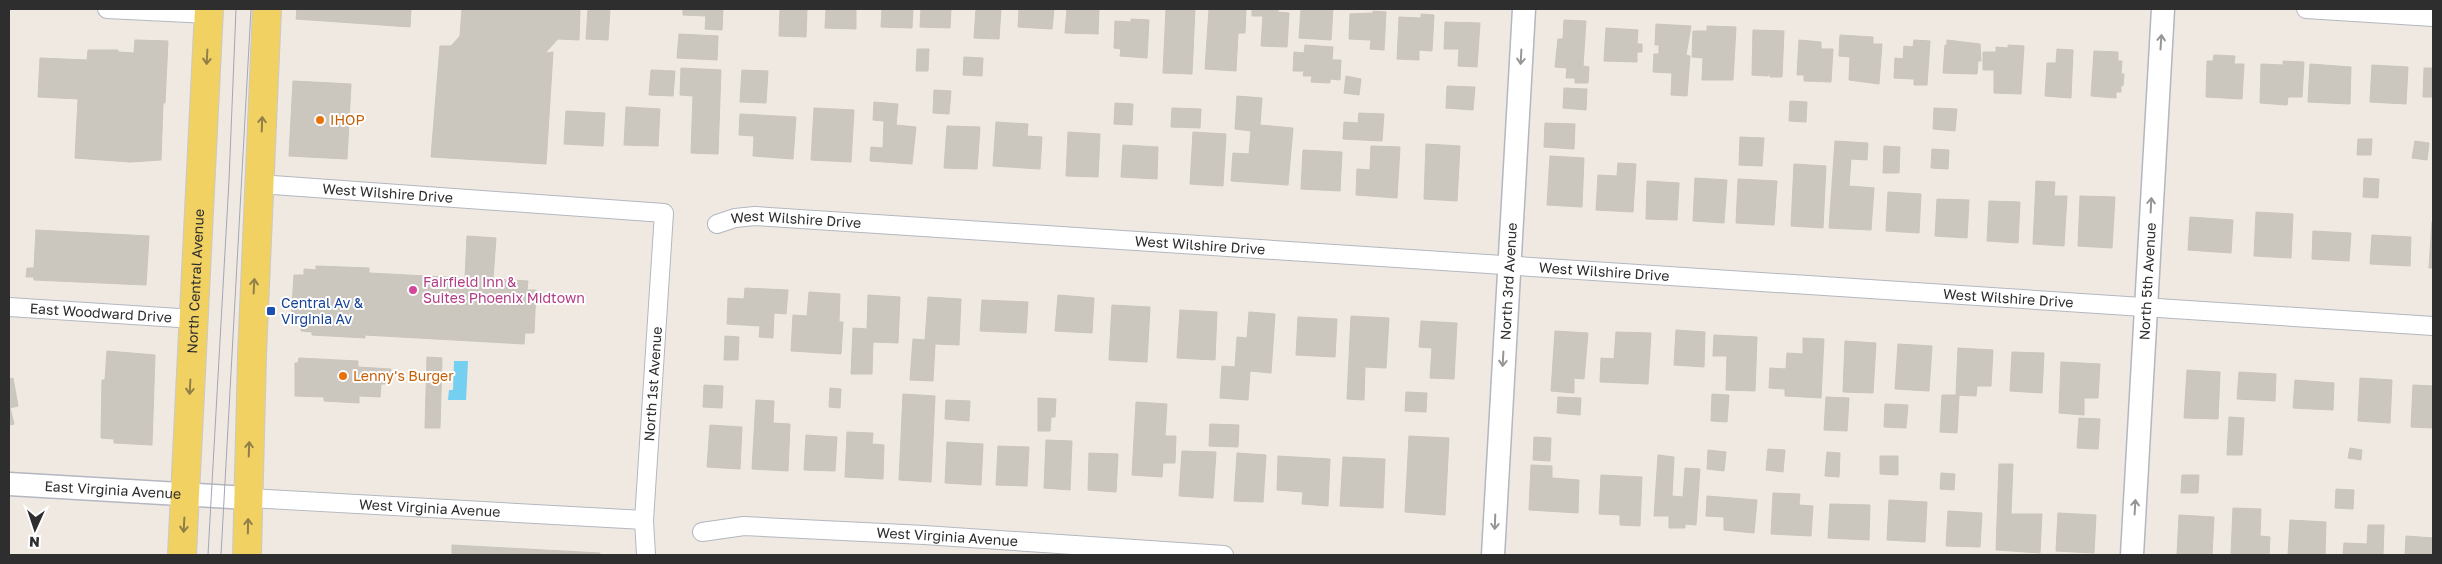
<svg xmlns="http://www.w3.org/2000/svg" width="2442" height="564" font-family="'Golos Text',sans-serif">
<rect width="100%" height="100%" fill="#efe9e1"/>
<path fill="#75cff0" d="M454,361H468L466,400H448L449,390H453Z"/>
<path fill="#cbc7bf" stroke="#cbc5ba" d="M297,9H411L410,27L296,19Z
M462,9H580L579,40L558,39L545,53L553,52L546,164L431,157L440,46H451L460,36Z
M588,9H610L608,40L586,39Z
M683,9H723L722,30L705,29L706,16L683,15Z
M780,9H807L806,37L779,36Z
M826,9H856V29L825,28Z
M882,9H913L912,28L881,27Z
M921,9H951L950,28L920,27Z
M976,9H1001L999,39L974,38Z
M1019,9H1054L1052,29L1018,27Z
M1067,9H1099L1098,34L1065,33Z
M1166,9H1195L1192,74L1163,73Z
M1209,9H1246L1245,33H1238L1236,71L1205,69Z
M1252,9H1278V12L1289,13L1287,47L1261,46L1263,16H1252Z
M1301,9H1333L1331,40L1299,38Z
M1373,11L1386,12L1384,50L1370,49L1371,40L1349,39L1350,14L1373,13Z
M1421,14L1434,15L1432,51L1419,50V60L1397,59L1399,17L1421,18Z
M1131,19L1149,20L1147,58L1120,56L1121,49L1114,48L1115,21L1131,22Z
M1564,20L1586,21L1583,66L1589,67L1588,83H1575V78H1566L1567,68L1555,67L1558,39H1563Z
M1445,22L1480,23L1477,67L1458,66L1459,49H1444Z
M1656,24L1691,26L1686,55L1690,56L1687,96L1671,95L1672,73L1653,72L1654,54H1659V45H1655Z
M1707,26L1736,27L1733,80H1702L1703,58L1692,57L1693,31H1707Z
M1606,28L1638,30L1637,44H1642V52H1637V62L1604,61Z
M1753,30L1784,31L1782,77H1770V71L1768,76L1752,75Z
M679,34L718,36L717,60L677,58Z
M1840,35L1873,37V44H1882L1879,84L1849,80L1850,57L1839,56Z
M135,40L168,41L165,103L38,97L40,58L87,60L88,50H118V52L134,53Z
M1799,40L1821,42V49H1833L1831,82L1804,81V75H1797Z
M1914,40L1930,41L1927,85H1914V79L1894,78L1895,58L1903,59L1904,46L1913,47Z
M1947,40L1980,44L1981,61H1978L1977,74L1943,73L1945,45H1947Z
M1305,45L1333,47L1332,60H1341L1340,80L1330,79V83L1311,82L1312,76H1303L1304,71H1293L1294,52L1304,53Z
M2008,45L2024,46L2021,94L1994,93V70H1983V52H1996V47L2008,48Z
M917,49H929L928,71H916Z
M2057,49L2073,50L2071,98L2045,96L2047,63H2056Z
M2094,51L2118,52V61H2122L2121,74H2124L2123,86L2121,85V92H2116V98L2091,96Z
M2214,55L2235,56L2234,64H2244L2242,99L2206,97L2207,61H2213Z
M964,57L983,58L982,76L963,75Z
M2283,61L2304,62L2302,97H2288L2287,105L2260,103L2261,64L2283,65Z
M2310,64L2351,67L2350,104L2308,102Z
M2372,65L2408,67L2406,104L2370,102Z
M681,68L721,70L718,154L691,153L693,96L680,95Z
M2424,68H2433V97H2423Z
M651,70L675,71L673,96L649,95Z
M742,70L768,71L766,103L740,102Z
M1346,76L1361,79L1359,95L1344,93Z
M293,81L351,84L347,159L289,156Z
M1447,86L1475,87L1473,110L1446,108Z
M1564,88L1587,89L1586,110L1563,108Z
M934,90L951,91L949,114L933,113Z
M1237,96L1262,98L1260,125L1293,128L1288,185L1231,181L1233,153L1249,154L1251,131L1235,129Z
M78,99L163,103L161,160L130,162L75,158Z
M1790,101L1807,102L1806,122L1789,121Z
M874,102L898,104L896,125L916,127L912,164L870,161L871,147L883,148L884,121L873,120Z
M1115,103L1133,104L1132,125L1114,124Z
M626,107L660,109L658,146L624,145Z
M814,108L854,110L851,162L811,160Z
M1172,108L1201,109L1200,128L1171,127Z
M1934,108L1957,109L1955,131L1933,129Z
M566,111L605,113L603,146L564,144Z
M1359,113L1384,114L1382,141L1343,139L1344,122L1358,123Z
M740,114L796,117L793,159L753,156L754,136L739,135Z
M996,122L1028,124L1027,136L1042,137L1040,169L993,166Z
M1545,123L1575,124L1574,149L1544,147Z
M947,126L980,127L977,169L944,168Z
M1068,132L1100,134L1098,177L1066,176Z
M1193,132L1226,134L1223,186L1190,184Z
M1740,137L1764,138L1762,166L1739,165Z
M2358,139H2372L2371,155H2357Z
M1835,141L1868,143L1867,160L1851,159L1849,186L1874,188L1871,230L1829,228Z
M2415,141L2429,143L2427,160L2412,158Z
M1426,144L1460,146L1457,201L1424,199Z
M1123,145L1158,147L1157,179L1121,177Z
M1371,146L1400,147L1397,198L1356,195L1357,169L1370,170Z
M1884,146L1900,147L1899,173H1883Z
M1932,149L1949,150L1948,169L1931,168Z
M1303,150L1342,152L1340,191L1301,189Z
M1550,156L1584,158L1582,207L1547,205Z
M1618,163L1636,164L1633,212L1596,210L1598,175L1617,176Z
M1794,164L1826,166L1823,228L1791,226Z
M1695,178L1727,180L1724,223L1693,221Z
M2364,178L2379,179L2378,198L2363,197Z
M1738,179L1777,181L1774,225L1736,223Z
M1647,181L1679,183L1677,220L1646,219Z
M2036,181L2055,182L2054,196H2067L2064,246L2033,244Z
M1888,192L1921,194L1919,233L1886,231Z
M2080,196L2115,197L2112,248L2078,246Z
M1937,199L1969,200L1967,238L1935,236Z
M1989,201L2020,202L2018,243L1987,241Z
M2256,212L2293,214L2291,258L2254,256Z
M2190,217L2233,220L2231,253L2188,250Z
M2432,222H2433V268H2429Z
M36,230L149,236L146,285L34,280V277H26L27,268H34Z
M2313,231L2351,233L2349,261L2312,259Z
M2372,235L2411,237L2410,266L2370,264Z
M467,236L496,238L493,279L528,281L527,290H536L534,333H525L524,344L365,335V338L312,335V332L301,331V324L291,323L294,275H304V269L316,270V266L369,268V273L465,278Z
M745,288L788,290L786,314L774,313L773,338L759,337L760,326L727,324L728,298L744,299Z
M809,292L840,294L839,322H843L841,354L791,351L793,315L807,316Z
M868,295L900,297L898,343L873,342L872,374H851L853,328L867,329Z
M1058,295L1094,298L1092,333L1055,331Z
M928,297L961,299L959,345L935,344L933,381L910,380L913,339L925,340Z
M982,300L1028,302L1026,333L980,331Z
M1112,305L1150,307L1147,362L1109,360Z
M1180,310L1217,312L1215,360L1177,358Z
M1249,312L1275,314L1271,373L1250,371L1248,400L1220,398L1222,366L1235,367L1237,337L1247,338Z
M1351,316L1389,318L1386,368L1365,367L1364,400L1347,399Z
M1298,317L1337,319L1335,357L1296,355Z
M1421,321L1457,323L1454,379L1430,378L1432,348L1419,347Z
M1676,330L1705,332L1704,367L1674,365Z
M1555,331L1588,333L1584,379L1574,378V393L1551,391Z
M1616,332L1651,333L1648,384L1600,382L1601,358L1614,359Z
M1714,335L1757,337L1755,391L1726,390L1727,356H1713Z
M725,336L739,337L738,360H724Z
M1803,338L1824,339L1821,398L1785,396V389L1769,388L1770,368L1786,369L1787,353L1803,354Z
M1845,341L1876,343L1873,393L1843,392Z
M1898,344L1932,346L1929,391L1895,389Z
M1958,348L1993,350L1991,386H1977L1976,396L1956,395Z
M107,351L155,355L152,445L114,443V439L101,438L102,380H105Z
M2012,352L2044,353L2042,393L2010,391Z
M427,357L442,358L440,428H425Z
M299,358L358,361V367L391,369L390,384H381L380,397L359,396V403L324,401V397L295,396V363H298Z
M2061,362L2100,364L2098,398H2084V415L2059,413Z
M2187,370L2220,372L2218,419L2184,418Z
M2239,372L2276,374L2275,401L2237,399Z
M13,378L18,406L10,408L14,424L9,425V379Z
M2360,378L2392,380L2390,423L2358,421Z
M2295,380L2334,383L2333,410L2293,408Z
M704,385L723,386L722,408L703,407Z
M2413,385L2433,386V428L2411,427Z
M830,388L841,389L840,408L829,407Z
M1406,392L1427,393L1426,412L1405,411Z
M903,394L935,396L931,482L899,480Z
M1712,394L1729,395L1727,422L1711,421Z
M1942,395H1959L1957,433L1940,432Z
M1558,397L1581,398L1580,415L1557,413Z
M1826,397L1849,398L1847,431L1824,430Z
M1038,398L1056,399L1055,417H1051L1050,431H1038Z
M756,400L774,401L773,423L790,424L788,471L752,469Z
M946,400L970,401L969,421L945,419Z
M1136,402L1167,404L1165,436H1176L1175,463H1163L1162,477L1132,475Z
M1885,404L1908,405L1906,428L1884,427Z
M2229,417L2244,418L2242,455H2227Z
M2079,418L2100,419L2098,449L2077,448Z
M1210,424L1239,425L1238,447L1209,446Z
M710,425L742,427L740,469L707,467Z
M847,432L873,433L872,444L884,445L883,479L845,477Z
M806,435L837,437L835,471L804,470Z
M1409,436L1449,438L1445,515L1405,512Z
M1534,437L1551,438L1550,461L1533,460Z
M1046,440L1072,441L1070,490L1044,488Z
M947,442L983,444L981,485L945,483Z
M998,446L1029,447L1027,486L996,485Z
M2350,448L2362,450L2361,460L2348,458Z
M1768,449L1785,450L1783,472L1766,470Z
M1708,450L1726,452L1724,471L1707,469Z
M1182,451L1216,452L1213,498L1179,496Z
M1827,452L1840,453L1839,477L1825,476Z
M1089,453L1118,454L1116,492L1088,490Z
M1237,453L1266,455L1263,502L1234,501Z
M1658,455L1674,457L1672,496L1683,497L1685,468L1700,469L1696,525L1685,524V528H1669V516H1654Z
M1278,456L1330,459L1328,506L1302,504L1303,492L1277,490Z
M1880,456H1898V475L1880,474Z
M1343,457L1385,459L1383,508L1340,506Z
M1999,464H2013L2011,514H2042L2040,553L1996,550Z
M1531,465L1552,466V478L1579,480L1578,513L1529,510Z
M1941,473L1955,474L1954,490L1940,489Z
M1601,475L1642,477L1640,526L1620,525V515L1599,514Z
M2182,475H2199L2198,493H2181Z
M2336,489L2354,490L2353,509L2335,508Z
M1773,493L1800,494L1799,505L1813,506L1811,536L1771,534Z
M1707,496L1757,500L1754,533L1724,530V517L1706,516Z
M1889,500L1927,502L1925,542L1887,540Z
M1830,504L1870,505L1869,540L1828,538Z
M2233,508L2261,509L2260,536L2270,537L2269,555H2231Z
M1948,511L1982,513L1980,547L1946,546Z
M2058,513L2096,515L2094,553L2056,551Z
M2179,515L2214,517L2212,555H2177Z
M2290,520L2326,522L2325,555H2288Z
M2368,525H2384L2383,555H2343L2344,543L2367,544Z
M2406,536L2433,538V555H2405Z
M452,545L600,553V555H452Z"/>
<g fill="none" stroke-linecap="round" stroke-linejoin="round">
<g stroke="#b4b7c1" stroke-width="20">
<g id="minor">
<path d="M107,9L209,14"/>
<path d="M2306,9L2433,17"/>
<path id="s1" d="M259,184L664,213L644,520L646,555"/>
<path id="s2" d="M717,224L735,218L755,216L2433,326"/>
<path id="s3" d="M9,307L194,319"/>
<path id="s4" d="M248,498L644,520"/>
<path id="s5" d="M702,532L744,526L924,535L1224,555"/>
</g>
</g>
<g stroke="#b4b7c1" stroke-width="25">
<g id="tertiary">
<path id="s6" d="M9,484L248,498"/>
<path id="s7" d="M1493,555L1524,9"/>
<path id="s8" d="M2132,555L2163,9"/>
</g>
</g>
<g stroke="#c9c9c9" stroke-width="30">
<g id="primary">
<path id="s9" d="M182,555L209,9"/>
<path d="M247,555L252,355L267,9"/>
</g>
</g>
<use href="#minor" stroke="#fff" stroke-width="18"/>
<use href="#tertiary" stroke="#fff" stroke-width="22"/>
<use href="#primary" stroke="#f2d163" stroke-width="28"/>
<path stroke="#a3a6b8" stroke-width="1" d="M208,555L229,180L236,9
M221,555L251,9"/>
</g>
<defs><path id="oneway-shaft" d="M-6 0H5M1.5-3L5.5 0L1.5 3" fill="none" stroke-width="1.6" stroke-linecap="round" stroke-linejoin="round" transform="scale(1.25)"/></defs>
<g stroke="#969696">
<use href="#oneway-shaft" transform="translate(2161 42) rotate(-86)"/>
<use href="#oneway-shaft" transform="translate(1521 57) rotate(93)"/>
<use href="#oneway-shaft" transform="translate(2151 205) rotate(-87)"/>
<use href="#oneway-shaft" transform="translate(1503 359) rotate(93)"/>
<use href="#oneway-shaft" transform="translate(2135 507) rotate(-87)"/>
<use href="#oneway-shaft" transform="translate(1495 522) rotate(92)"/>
</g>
<g stroke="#908048">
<use href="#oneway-shaft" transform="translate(207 57) rotate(93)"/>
<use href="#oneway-shaft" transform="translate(262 124) rotate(-88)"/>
<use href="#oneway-shaft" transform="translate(254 286) rotate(-87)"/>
<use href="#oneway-shaft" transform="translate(190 387) rotate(93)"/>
<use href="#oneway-shaft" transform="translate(249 449) rotate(-88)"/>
<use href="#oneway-shaft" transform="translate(184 525) rotate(93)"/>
<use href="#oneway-shaft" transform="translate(248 526) rotate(-89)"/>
</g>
<g fill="#e8710a" stroke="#fff" stroke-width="2">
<circle cx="320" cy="120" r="5"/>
<circle cx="343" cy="376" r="5"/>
</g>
<circle fill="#d1479c" stroke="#fff" stroke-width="2" cx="413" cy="290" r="5"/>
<rect fill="#1a4fb4" stroke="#fff" stroke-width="2" x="266" y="306" width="10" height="10" rx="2.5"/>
<g text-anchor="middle" stroke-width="4" stroke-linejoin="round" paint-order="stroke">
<g font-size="14" fill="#c56008" stroke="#fff" text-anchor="start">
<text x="330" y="125">IHOP</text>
<text x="353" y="381">Lenny's Burger</text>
</g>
<g font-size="14" fill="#2e2e2e" stroke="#fff">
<text dy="5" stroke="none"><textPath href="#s1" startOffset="129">West Wilshire Drive</textPath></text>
<text dy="5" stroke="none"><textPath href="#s2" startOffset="80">West Wilshire Drive</textPath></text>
<text dy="5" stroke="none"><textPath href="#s2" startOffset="485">West Wilshire Drive</textPath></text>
<text dy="5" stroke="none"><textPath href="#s2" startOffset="890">West Wilshire Drive</textPath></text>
<text dy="5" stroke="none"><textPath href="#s9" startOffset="274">North Central Avenue</textPath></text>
<text dy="5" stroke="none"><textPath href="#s7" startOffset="274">North 3rd Avenue</textPath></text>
<text dy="5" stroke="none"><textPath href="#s8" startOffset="274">North 5th Avenue</textPath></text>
<text dy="5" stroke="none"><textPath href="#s2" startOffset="1295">West Wilshire Drive</textPath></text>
<text dy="5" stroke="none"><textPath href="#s3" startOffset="92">East Woodward Drive</textPath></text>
<text transform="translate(653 384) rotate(-86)" y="5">North 1st Avenue</text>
<text dy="5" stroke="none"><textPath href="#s6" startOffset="104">East Virginia Avenue</textPath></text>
<text dy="5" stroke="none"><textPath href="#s4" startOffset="182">West Virginia Avenue</textPath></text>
<text dy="5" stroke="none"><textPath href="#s5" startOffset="246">West Virginia Avenue</textPath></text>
</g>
<g font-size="14" fill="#b23c85" stroke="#fff" text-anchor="start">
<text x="423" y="287">Fairfield Inn &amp;<tspan x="423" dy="16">Suites Phoenix Midtown</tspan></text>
</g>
<g font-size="14" fill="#164399" stroke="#fff" text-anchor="start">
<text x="281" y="308">Central Av &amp;<tspan x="281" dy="16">Virginia Av</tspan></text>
</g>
</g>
<rect width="2442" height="564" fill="none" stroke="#2e2e2e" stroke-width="20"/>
<g transform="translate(35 529) rotate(183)" stroke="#ffffff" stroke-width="4" paint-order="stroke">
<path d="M0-4L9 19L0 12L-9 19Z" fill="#2e2e2e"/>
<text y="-8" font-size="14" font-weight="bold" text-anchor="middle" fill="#2e2e2e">N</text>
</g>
</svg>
